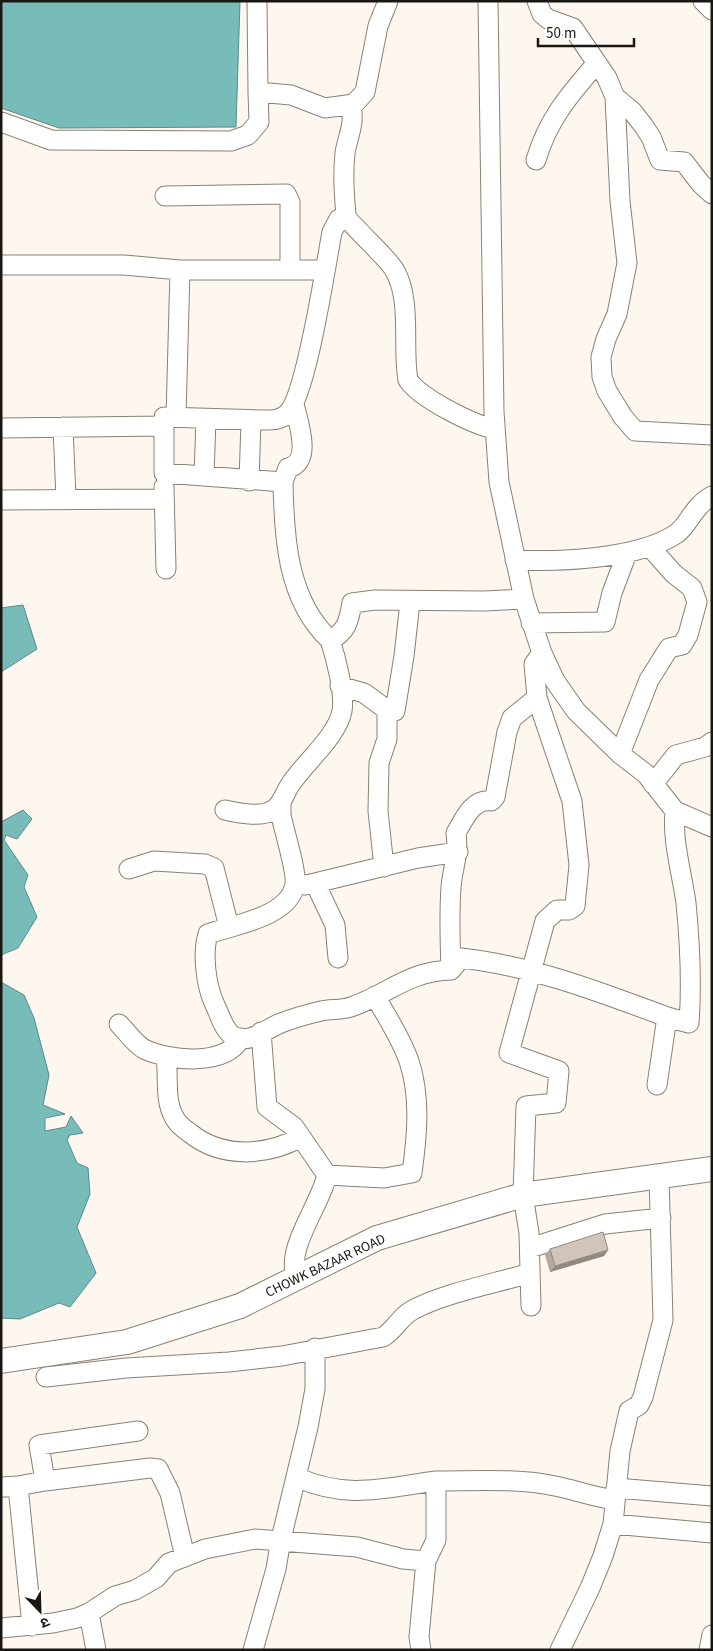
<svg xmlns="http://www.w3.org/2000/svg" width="713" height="1651" font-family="'Source Sans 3','Noto Sans Devanagari',sans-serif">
<rect width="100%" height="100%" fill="#fef7ef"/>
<path fill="#78bcba" stroke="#5c8a88" d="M1,1H240L236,127L59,128L1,108Z
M23,605L37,649L1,672V608Z
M23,810L32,819L17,839L6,835L4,840L28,875L24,887L37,917L18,948L1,955V822Z
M1,982L24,995L34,1018L49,1075L43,1105L65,1114L45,1118V1131L66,1127L71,1116L83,1133L70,1135L67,1140L77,1163L88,1168L90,1194L77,1227L96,1273L70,1307L59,1303L20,1319L1,1318Z"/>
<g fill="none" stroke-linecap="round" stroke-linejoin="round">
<g stroke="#8a8074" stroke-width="21">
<path id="minor" d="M257,1L258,92
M488,1L494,412L499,482L524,599L542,653L555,681L576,711L620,754L646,774L675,811L712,827
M537,1L542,14L548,19L573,28L607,78L615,97L632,111L643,125L651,137L660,160L684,162L701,184L712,194
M703,1L712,10
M615,97L620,201L627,263L617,314L606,339L601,357L602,377L607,391L623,417L635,431L712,435
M351,105C355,126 348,134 345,153C343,172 344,195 346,214C347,223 388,257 395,271C412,301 402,347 408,380C420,398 473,425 495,429
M1,122L51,140L231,141L248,135L259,122L258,92L291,95L325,108L354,104L365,92L378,26L388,1
M536,160C548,119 570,94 597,63
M165,196L286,194L290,202V269
M1,265H124L180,270L176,417
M180,270H325
M164,426V417L265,420C273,420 280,420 287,414C306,397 326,264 332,232L339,219L346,216
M63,427L66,498
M1,428L164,426V473L283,482C284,537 287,600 330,640
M204,476L206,419
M249,481L251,421
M283,482L288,468C313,463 298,421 294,404
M164,487L166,569
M1,500L164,499
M515,560C561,562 638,559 676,534C689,525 693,506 712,496
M531,623L605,622L612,593L627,553
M340,686L364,693L387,710
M620,754L649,680L669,648L682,645L688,635L697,602L692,588L674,574L650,547
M653,784L676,755L705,747L712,742
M281,804V815C284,831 297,871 295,884C290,917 233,925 208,934C202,954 206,986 215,1005C220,1015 224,1032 235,1037C251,1044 267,1028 281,1023C294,1018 308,1014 321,1011C331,1009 342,1010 351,1007C388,994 409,971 451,970L461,958C533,966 600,992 667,1017
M225,810C238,813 261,818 273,810C282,805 284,794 290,785C304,763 337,737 342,711C345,693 336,658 330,640C347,632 349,620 352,603L375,600L484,601L524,599
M384,867L378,811L379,763L387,739V710L395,711L404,656L410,602
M129,869L154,861L205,864L214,868L229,927
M315,883L418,858L458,852
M305,885L315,883L335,925L338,958
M451,970C450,943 449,915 451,887C453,866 459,855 456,833C464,819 473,798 491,801L495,797L507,732L512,718L537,698L534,664L542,653
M119,1024C126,1031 135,1044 144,1049C169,1061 225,1067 241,1038
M261,1032L267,1107L294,1127L327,1175C321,1204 284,1250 297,1278
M166,1057C169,1076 164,1099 174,1117C177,1123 184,1129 190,1133C222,1159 267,1156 301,1137
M657,1085L667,1017L689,1023C692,983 690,944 686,903C682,873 672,842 675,811
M327,1175L384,1178L412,1173C417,1137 421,1097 409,1061C401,1038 387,1017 375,996
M530,1248L605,1224L661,1218
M531,1306L529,1233L523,1195L526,1106L556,1103L559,1071L509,1053L545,921L557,910H569L575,906L579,865L572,801L537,698
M46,1377L126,1368L229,1362L282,1356L383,1337C395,1330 399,1318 411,1311C440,1294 497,1283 530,1273
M296,1477C348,1500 383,1488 436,1481V1540L426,1561
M45,1481L150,1468L158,1469L170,1493L185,1557
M436,1481C474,1481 519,1478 555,1486C575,1490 594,1497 615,1500
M18,1486L45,1481L39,1445L138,1431
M1,1487L18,1486L32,1626
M616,1488L712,1496
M613,1524L712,1533
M89,1613L96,1650
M1,1628L53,1623L77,1618L89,1613L115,1596L135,1590L156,1578L169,1563L205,1549L255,1539L357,1547L403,1559L426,1561L419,1637L421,1650
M253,1650L276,1569L281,1539L308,1427L315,1389V1348
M560,1650L590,1588L603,1556L613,1524L620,1451L629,1411L639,1405L643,1397L663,1320L659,1176
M709,1650L712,1635"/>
</g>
<g stroke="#8a8074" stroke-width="26">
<path id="major" d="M1,1361L127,1342L240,1306L377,1238L523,1195L712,1169"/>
</g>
<use href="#minor" stroke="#fff" stroke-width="19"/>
<use href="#major" stroke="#fff" stroke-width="24"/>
</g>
<path fill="#b3a99e" d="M550,1249L608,1250L604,1256L550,1272L545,1255Z"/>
<path fill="#928a81" d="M608,1250L604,1256L550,1272L555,1266Z"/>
<path fill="#d0c5b8" stroke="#928a81" d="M603,1232L608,1250L555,1266L550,1249Z"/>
<g text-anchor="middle" stroke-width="4" stroke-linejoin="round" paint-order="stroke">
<g font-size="14" fill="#1a1612" stroke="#fff">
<text transform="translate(325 1265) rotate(-25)" y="5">CHOWK BAZAAR ROAD</text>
</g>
</g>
<rect width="713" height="1651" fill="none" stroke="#1a1612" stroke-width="5"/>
<g transform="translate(40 1611) rotate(157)" stroke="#ffffff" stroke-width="4" paint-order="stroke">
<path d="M0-4L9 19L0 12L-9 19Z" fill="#1a1612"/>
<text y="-8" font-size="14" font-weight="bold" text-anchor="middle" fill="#1a1612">उ</text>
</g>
<path d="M538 38v8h96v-8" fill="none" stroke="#1a1612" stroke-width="2.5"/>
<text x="546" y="38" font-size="15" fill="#1a1612" stroke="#ffffff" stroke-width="4" paint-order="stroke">50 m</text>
</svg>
